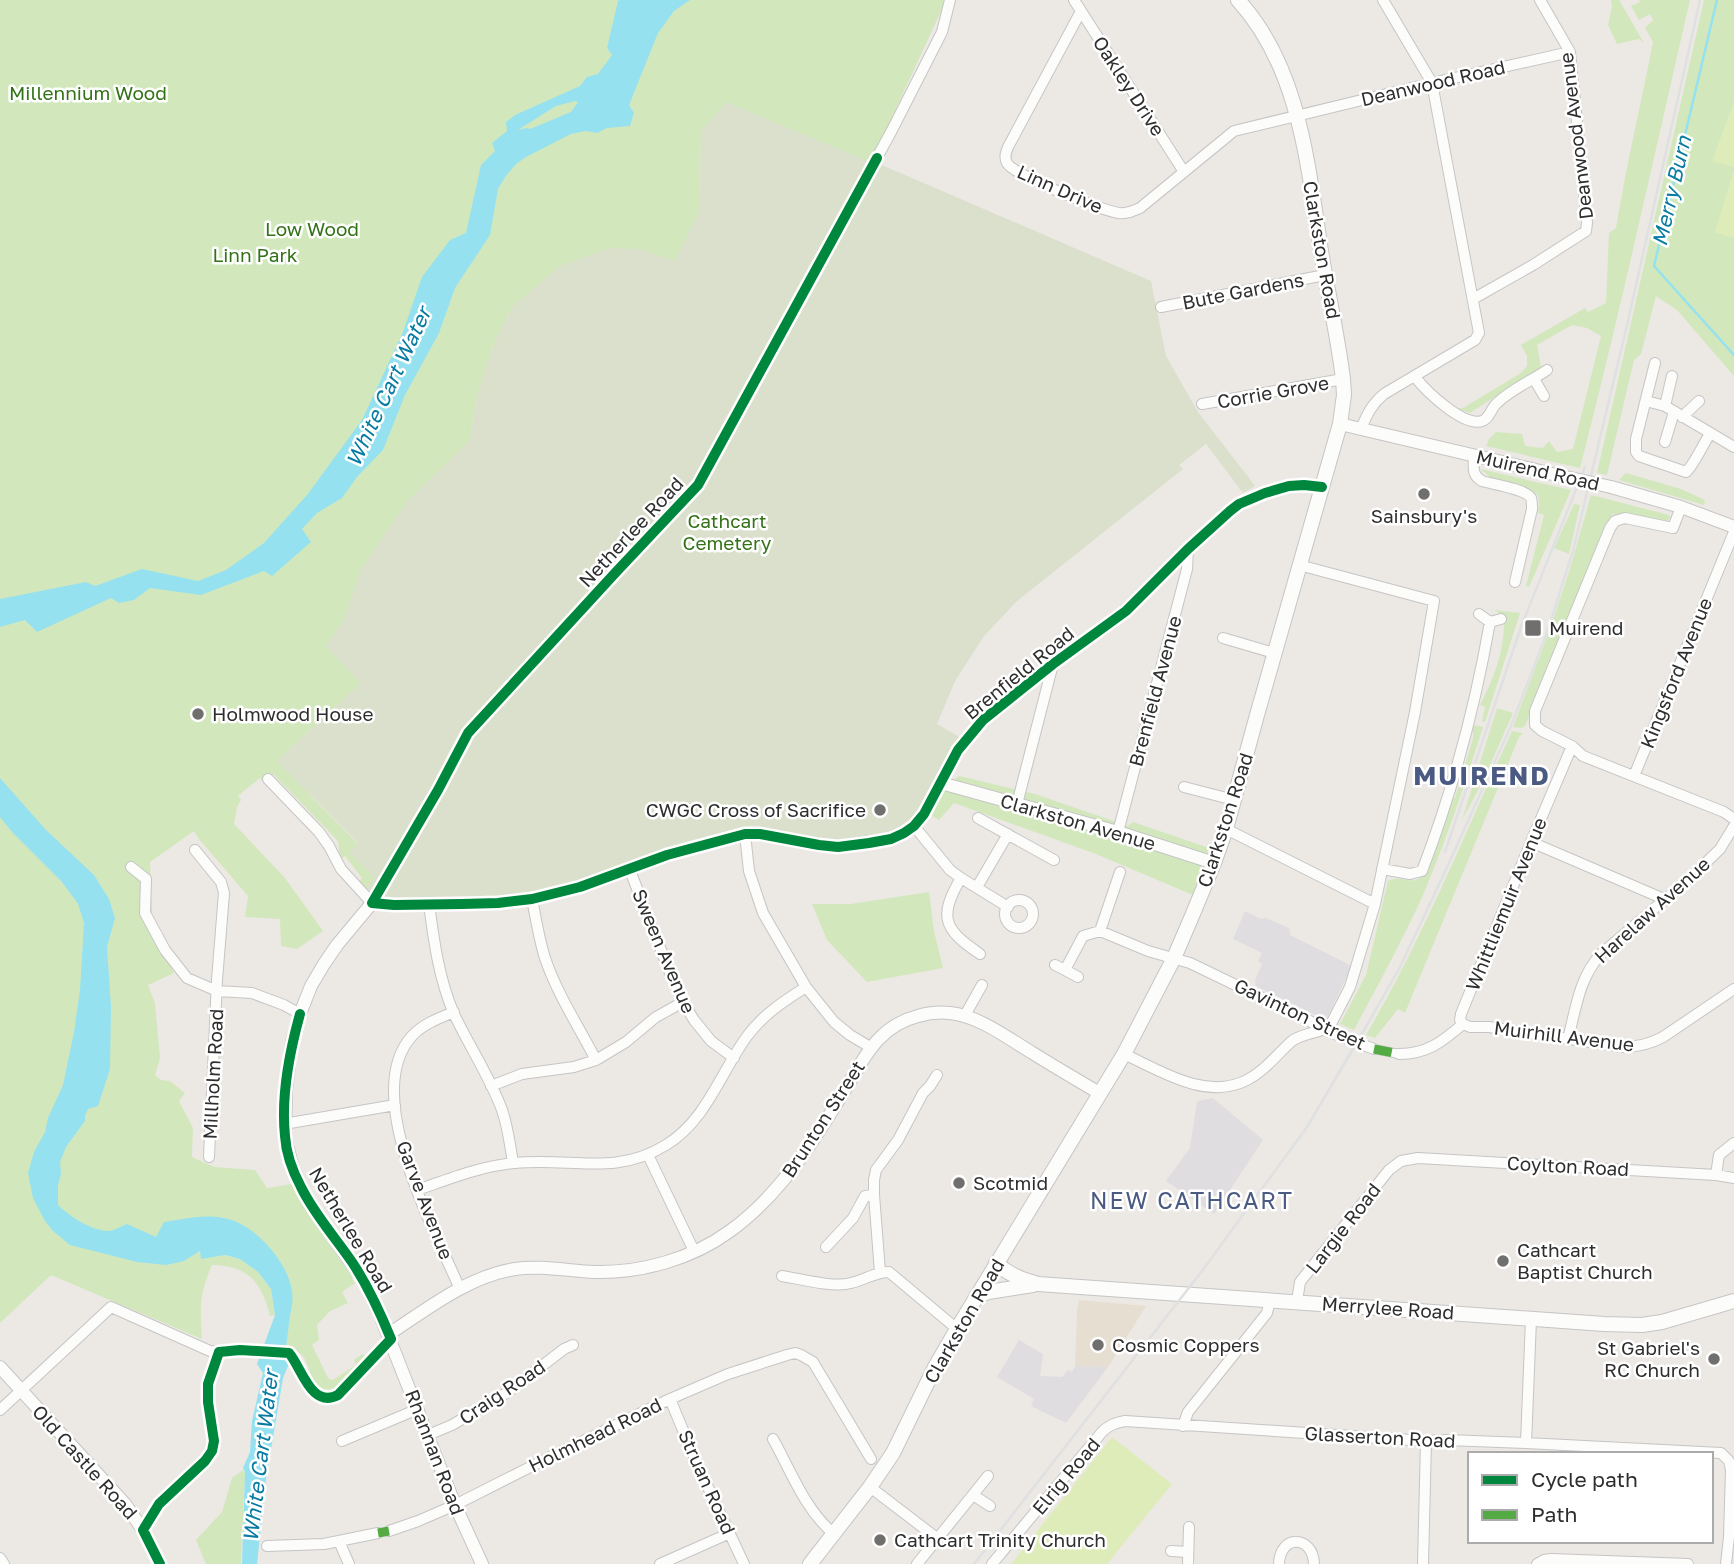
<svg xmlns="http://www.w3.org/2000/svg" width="1734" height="1564" font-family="'Golos Text',sans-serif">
<rect width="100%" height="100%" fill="#ece8e4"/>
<path fill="#dfdddf" d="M1245,911L1261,919L1266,918L1289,928L1290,935L1352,966L1326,1020L1256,986L1255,980L1262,964L1258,961L1262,953L1233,939Z
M1213,1098L1263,1140L1214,1214L1166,1181L1190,1148L1197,1101Z
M1019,1340L1043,1354L1040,1376L1062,1377L1068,1370L1072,1372L1075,1366L1108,1367L1066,1423L1031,1406L1034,1399L997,1377Z"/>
<path fill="#e7ded2" d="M1079,1300L1146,1306L1108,1367L1075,1366L1077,1310Z"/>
<path fill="#d2e8bc" d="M0,0H944L942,9L888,126L870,162L701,131L700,210L675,261L638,249L513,306L495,341L476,400L470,440L408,501L362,568L344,620L326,646L361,683L277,761L358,844L374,877L367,889L359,882L362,878L345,856L340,860L338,841L273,774L262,781L260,778L238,796L241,800L237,807L234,824L285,878L323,931L297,949L281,946L280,919L245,917L248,896L198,838L194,831L150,862L153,934L174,973L148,985L155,1003L160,1058L155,1075L161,1080L170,1081L185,1093L179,1101L193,1128L192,1157L214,1167L255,1170L267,1188L292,1184L306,1211L353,1278L352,1279L355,1283L342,1292L348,1303L330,1311L317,1325L319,1340L312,1345L328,1378L333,1380L356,1365L354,1361L355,1359L363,1354L366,1357L336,1388C305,1397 315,1362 298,1352C292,1349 282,1349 275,1348L287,1306L219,1224L184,1261L201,1250V1258L224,1255L240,1259L258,1272L271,1289L275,1315L270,1316C262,1283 248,1265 212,1265C199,1295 200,1307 202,1339L51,1275L0,1323Z
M1611,0H1619L1644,43L1639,39L1617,44L1608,25L1612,6Z
M1639,0H1690C1654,156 1620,313 1580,468L1486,446L1489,439L1496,432L1522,434L1525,446L1543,448L1549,441L1557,452L1573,449L1601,336L1587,328L1572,325L1537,345L1541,367L1470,413L1455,408H1463L1521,373L1527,366V356L1521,345L1585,308L1588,312L1606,303L1609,233L1616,228C1626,166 1641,104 1653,42L1645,28L1653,20L1650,14L1639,20L1631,6L1640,2Z
M1704,0H1734V376L1677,310L1656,296L1641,354L1634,360L1607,475L1597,473Z
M1480,469L1571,490L1529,587L1526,586L1544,515L1538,513L1539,501L1538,495L1532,491L1497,482Z
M1626,473L1681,489L1705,500L1704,505L1619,480Z
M1591,495L1669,515L1670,517L1667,522L1612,514L1525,726L1521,728L1513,727L1550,629L1569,572Z
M1574,504L1580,505L1569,554L1554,548Z
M1495,610L1520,613L1485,722L1482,721L1485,707L1480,705C1494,678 1505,650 1504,618Z
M1497,708L1513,713L1482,783L1462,820Z
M1473,725L1483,727C1465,784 1446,841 1423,895C1402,941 1378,985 1354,1030L1340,1024L1366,975L1388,881C1406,873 1412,891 1429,869L1453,798H1455L1473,738Z
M1512,731L1523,733L1519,737L1405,1013L1398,1009L1375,1038L1366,1035C1423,938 1465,833 1512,731Z
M959,776L1035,794L1128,826L1133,822L1209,848L1193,895L1096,854L954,803L939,820L932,816L940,791Z
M929,892L934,931L943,968L867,982L827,940L812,904H851Z
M243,1470L245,1474L241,1564H206L196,1540L222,1512L232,1478Z"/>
<path fill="#dae0cb" d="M726,102L870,162L884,166L1151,281L1166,356L1198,412L1255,486L1243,493L1206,444L1179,465L1183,469L1017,601L984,636L955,681L937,724L961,738L921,808L902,828L882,836L832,840L772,829L746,830L671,847L576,883L518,895L387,898L367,889L374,877L349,852L358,843L277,761L361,683L326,646L344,620L362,568L408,501L470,440L476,400L495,341L513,306L560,266L609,248L638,249L675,261L700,210L701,131Z"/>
<path fill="#deecb9" d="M1734,102V167L1712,161Z
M1733,173L1734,174V238L1715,232Z
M1112,1437L1172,1484L1107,1564H1011Z"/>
<path fill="#95e1f0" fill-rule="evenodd" d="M620,0H690L674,11L658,33L629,105L634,113L630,126L607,128L597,133L586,131L571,134L526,157L516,164L505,177L498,189L490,235L455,288L439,333L405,395L383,450L357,477L342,498L317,513L302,529L311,542L272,576L264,571L201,595L150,588L134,600L119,603L111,598L37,632L25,620L0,627V599L86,582L95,586L142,569L198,581L226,570L264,543L307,495L362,420L403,332L422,277L450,240L466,233L481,165L495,151L492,143L507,131L506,122L515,115L580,86L587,77L598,74L612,55L607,48L618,1ZM575,101L578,102L571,112L530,129L527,128L518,130L556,106Z
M0,778L46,830L94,875L109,899L115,918L107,947L111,1007L110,1069L98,1106L88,1109L85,1116V1121L66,1147L60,1162L61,1174L58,1185V1205C69,1216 93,1232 110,1231C115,1230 122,1226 127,1224L156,1237L164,1222C184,1219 208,1213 228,1219C256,1226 289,1263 292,1292C294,1303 290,1312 289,1323C288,1334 286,1345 285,1355L290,1361L283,1378L266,1479L257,1564H242L245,1472L243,1468L250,1452L252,1421L263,1373L257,1364L275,1315L271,1289L258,1272L240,1259L225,1255L201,1259L200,1251L184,1261L166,1265L137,1262L70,1245L53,1231L45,1221L33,1198L28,1173L34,1152L45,1132L48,1118L63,1085L74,1032L80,990L84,923L78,904L62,882L12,832L0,817Z"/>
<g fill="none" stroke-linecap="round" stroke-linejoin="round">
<path stroke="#95e1f0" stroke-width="2.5" d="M1717,0L1654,266L1734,355"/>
<g stroke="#c6c5c5" stroke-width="10">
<path id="pedestrian" d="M1374,1049L1399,1054
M219,1352L240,1350L283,1351L289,1353L294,1360"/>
</g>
<g stroke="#c6c5c5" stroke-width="12">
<path id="minor" d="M1074,0L1184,172
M1081,11L1008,147C1006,152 1004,157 1007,163C1013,175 1103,211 1119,213C1127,214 1133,211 1140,208L1234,131L1432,83L1570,52
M1473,299L1533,265L1586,231L1587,223L1570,52L1540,0
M1161,307L1325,275
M1655,363L1636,439V452L1639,456L1686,472C1694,465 1703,444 1710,434
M1415,377C1426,391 1463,427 1482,421C1489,419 1491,409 1496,404C1510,390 1531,381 1547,370
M1534,379L1544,396
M1646,401L1665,406L1734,447
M1202,404L1343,379
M1665,406L1672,376
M1682,417L1699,401
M1361,429C1367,414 1372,404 1384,394L1475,340L1479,333L1432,83L1383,0
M1665,442L1674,412
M1474,455C1474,467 1471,475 1482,481C1492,484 1526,489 1531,498C1532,501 1532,505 1532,509L1515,582
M1681,507L1673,528L1625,518L1615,521L1610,528L1535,711V725L1542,731L1572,746L1583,756L1724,812L1734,819
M1479,614L1490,622L1501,619
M1223,638L1274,653
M1634,776L1734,532
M268,779L319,832L329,846L341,869L372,903L438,790L468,733L617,571L698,485L891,132L942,32L950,0
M941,783L958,750L983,720L1053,664L1126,611L1188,549L1230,511L1239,504L1265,493L1289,486L1304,485L1322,487
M1184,787L1234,800
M1017,804L1053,664
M978,818L1054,860
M914,826L950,870L961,878L1008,907
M1226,829L1375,904
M1118,832L1187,569L1188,549
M745,834L749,871L763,913L806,987L834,1022L850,1035L870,1047
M1531,842L1664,899
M195,850L221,882L224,893L217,980L209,1157
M131,867L146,879L145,913L165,950L187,978L217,991L252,993L284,1005L300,1014
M629,868L668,968L683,1002L694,1020L711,1041L734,1058
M1382,869L1410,874L1422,871C1453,790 1475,707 1490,622
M1120,872L1100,931L1148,951L1190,963L1308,1020L1324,1030L1374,1049
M961,878C937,918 945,930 980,954
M977,887L1008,834
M532,899C536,919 539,939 545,958C557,994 579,1027 596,1060
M1005 914a14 14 0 1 1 28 0a14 14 0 1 1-28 0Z
M429,904C434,942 439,979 454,1014C469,1046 490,1077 502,1110C508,1127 510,1145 513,1163
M1055,965L1065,970L1083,936L1100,931
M1065,970L1078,977
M454,1012C439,1018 423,1024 412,1036C360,1093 434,1229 460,1289
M964,1017L982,985
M1463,1024L1460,1020L1461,1014L1531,842L1572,746
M1463,1024L1470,1027H1489L1623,1047C1638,1047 1650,1044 1663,1037L1734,989
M1568,1039C1576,1008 1579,978 1601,954L1690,878L1720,849L1734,826
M1124,1054C1161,1071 1206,1101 1247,1080C1265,1071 1277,1054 1292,1041C1304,1032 1321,1034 1331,1024L1350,987L1375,904L1415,712L1434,601L1299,565
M1399,1054C1427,1054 1442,1042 1463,1024
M491,1086L522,1074L574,1067L596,1060L626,1042L656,1017L683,1002
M284,1124L395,1105
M648,1155L694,1251
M1716,1175L1719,1155L1734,1143
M417,1190C449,1179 481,1166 515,1163C570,1157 614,1177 666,1145C707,1120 721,1071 748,1035C764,1014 784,1001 806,987
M826,1247L853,1218L865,1196L874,1195
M880,1272L874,1195V1180L876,1170L898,1140L923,1093L930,1086L937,1075
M782,1276C800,1279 834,1288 851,1283C864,1280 875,1272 889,1272L957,1329
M1297,1301L1300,1282L1389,1170L1401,1161L1418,1158L1716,1175L1734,1178
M294,1360L310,1388L317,1395L325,1398H332L338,1395L348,1384L391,1339
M670,1399L698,1466L744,1564
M0,1410L111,1307L210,1351L219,1352L208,1384V1402L214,1441L212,1451L205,1461L159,1504L143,1530
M1183,1426L1188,1412L1267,1313L1270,1300
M428,1435L452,1425L508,1392L564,1349L573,1345
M773,1439C791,1471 805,1510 834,1534
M342,1441L418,1409
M1526,1443L1531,1319
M870,1487L938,1539
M973,1495L990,1506
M389,1531L418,1521L455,1505L552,1456L670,1399L728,1374L787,1355L795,1353L801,1355L813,1362L871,1459
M339,1541L349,1564
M267,1546L324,1544L378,1533
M1171,1551L1188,1552
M0,1558L4,1564
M660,1564L730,1533
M917,1564L988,1476
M992,1564L1102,1432C1109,1425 1115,1423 1125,1421L1426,1441L1447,1440L1526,1443L1721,1453L1729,1461L1731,1470L1729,1537L1726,1564
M1188,1564L1189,1527
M1279,1564C1280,1534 1313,1535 1314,1564
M1423,1564L1426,1441
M1537,1564L1544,1560L1551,1559L1688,1564"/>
</g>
<g stroke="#c6c5c5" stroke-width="14">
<path id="tertiary" d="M1340,424L1561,476
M1611,487L1681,507L1734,527
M389,1334C427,1309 469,1276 515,1269C541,1265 568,1271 595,1272C641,1273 692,1259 730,1231C761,1209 787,1178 809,1146C822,1127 834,1108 846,1088C865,1056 879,1026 918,1016C928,1013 940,1012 950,1013C979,1016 1006,1037 1031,1052C1053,1066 1076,1079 1099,1093
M0,1367L125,1504L143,1530L160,1564
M482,1564L455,1505L380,1315L364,1281L311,1206L301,1186L293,1168L285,1138L286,1091L290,1056L292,1042L300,1014L311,986L324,964L337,945L372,903L394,905L462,904L498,903L532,899L580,887L667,855L745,834H760L819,845L838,847L891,839L904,833L914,826L924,814L941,783L1118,832L1214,863"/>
</g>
<g stroke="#c6c5c5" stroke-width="16">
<path id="secondary" d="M996,1263C1009,1275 1021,1279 1038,1284L1604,1324L1642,1325L1662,1322L1734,1301
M976,1297L988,1292L1033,1285
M810,1564L870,1487L893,1453L935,1367L957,1329L1124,1054L1174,958L1192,916L1214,863L1226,829L1257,715L1340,424L1344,395L1343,379C1338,338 1329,298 1322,257C1308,169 1301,69 1238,0"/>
</g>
<use href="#pedestrian" stroke="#fcfcfb" stroke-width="8"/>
<use href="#minor" stroke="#fcfcfb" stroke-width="10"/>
<use href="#tertiary" stroke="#fcfcfb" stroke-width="12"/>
<use href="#secondary" stroke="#fcfcfb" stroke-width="14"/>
<path stroke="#dfe0e1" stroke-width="2.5" d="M1445,852L1521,627L1585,467
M974,1564L1202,1271L1307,1127L1367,1025L1400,967L1444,874L1511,726L1547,633L1573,551L1628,321L1700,0"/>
<g stroke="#c6c5c5" stroke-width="14" stroke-linecap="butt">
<path id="tertiary-bridge" d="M1561,476L1611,487"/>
</g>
<use href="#tertiary-bridge" stroke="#fcfcfb" stroke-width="12"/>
<path stroke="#54ab44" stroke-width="9" stroke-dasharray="18 9" stroke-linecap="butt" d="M1374,1049L1399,1054
M378,1533L389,1531"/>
<g stroke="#fff" stroke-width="15">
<path id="cycleway" d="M877,158L698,485L617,571L468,733L438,790L372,903L394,905L462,904L498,903L532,899L580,887L667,855L745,834H760L819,845L838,847L869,843L891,839L904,833L914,826L924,814L958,750L983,720L1053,664L1126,611L1188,549L1230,511L1239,504L1265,493L1289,486L1304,485L1322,487
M160,1564L143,1530L159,1504L205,1461L212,1451L214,1441L208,1402V1384L219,1352L240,1350L289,1353C302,1368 311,1409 338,1395L391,1339C380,1312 368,1286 352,1262C335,1237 314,1214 301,1187C293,1172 286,1153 285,1136C281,1098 290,1050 300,1014"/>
</g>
<use href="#cycleway" stroke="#00873e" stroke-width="10"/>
</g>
<g fill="#706f6e" stroke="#fff" stroke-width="2.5">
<circle cx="1424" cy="494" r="7"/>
<rect x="1524" y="619" width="18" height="18" rx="3.5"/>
<circle cx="198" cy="714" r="7"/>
<circle cx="880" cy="810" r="7"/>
<circle cx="959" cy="1183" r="7"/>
<circle cx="1503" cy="1261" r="7"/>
<circle cx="1098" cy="1345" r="7"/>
<circle cx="1714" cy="1359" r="7"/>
<circle cx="880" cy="1540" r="7"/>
</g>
<g text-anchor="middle" stroke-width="5" stroke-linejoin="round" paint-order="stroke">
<g font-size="19" fill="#2e2e2e" stroke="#fff">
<text transform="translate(1433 83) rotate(-13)" y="7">Deanwood Road</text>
<text transform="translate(1129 86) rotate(57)" y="7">Oakley Drive</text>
<text transform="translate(1576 136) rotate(-97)" y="7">Deanwood Avenue</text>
<text transform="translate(1060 189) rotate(24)" y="7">Linn Drive</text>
<text transform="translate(1322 250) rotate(80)" y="7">Clarkston Road</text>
<text transform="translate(1243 291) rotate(-11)" y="7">Bute Gardens</text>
<text transform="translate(1273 392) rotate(-10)" y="7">Corrie Grove</text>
<text transform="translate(1538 470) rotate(13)" y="7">Muirend Road</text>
<text transform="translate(631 532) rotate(-47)" y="7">Netherlee Road</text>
<text transform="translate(1019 673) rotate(-39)" y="7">Brenfield Road</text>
<text transform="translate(1676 673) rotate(-68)" y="7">Kingsford Avenue</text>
<text transform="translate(1155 691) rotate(-75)" y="7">Brenfield Avenue</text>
<text transform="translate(1225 820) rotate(-72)" y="7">Clarkston Road</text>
<text transform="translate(1078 822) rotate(16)" y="7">Clarkston Avenue</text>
<text transform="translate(1506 904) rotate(-68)" y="7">Whittliemuir Avenue</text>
<text transform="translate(1652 910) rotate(-42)" y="7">Harelaw Avenue</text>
<text transform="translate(664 951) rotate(67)" y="7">Sween Avenue</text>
<text transform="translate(1300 1014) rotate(25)" y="7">Gavinton Street</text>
<text transform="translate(1564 1036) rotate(7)" y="7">Muirhill Avenue</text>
<text transform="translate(213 1074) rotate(-87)" y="7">Millholm Road</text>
<text transform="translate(823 1119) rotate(-57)" y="7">Brunton Street</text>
<text transform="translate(1568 1166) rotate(3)" y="7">Coylton Road</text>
<text transform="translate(425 1200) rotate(69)" y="7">Garve Avenue</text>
<text transform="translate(1343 1228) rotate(-52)" y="7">Largie Road</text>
<text transform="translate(351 1230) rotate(59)" y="7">Netherlee Road</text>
<text transform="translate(1388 1308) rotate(4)" y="7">Merrylee Road</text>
<text transform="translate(964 1321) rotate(-60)" y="7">Clarkston Road</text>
<text transform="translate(502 1392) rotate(-34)" y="7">Craig Road</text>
<text transform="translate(595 1435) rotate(-26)" y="7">Holmhead Road</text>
<text transform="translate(1380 1437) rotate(3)" y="7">Glasserton Road</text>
<text transform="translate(435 1452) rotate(69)" y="7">Rhannan Road</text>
<text transform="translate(85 1462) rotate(48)" y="7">Old Castle Road</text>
<text transform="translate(1066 1476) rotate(-50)" y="7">Elrig Road</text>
<text transform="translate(707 1482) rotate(66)" y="7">Struan Road</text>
</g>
<g font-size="19" fill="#337217" stroke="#fff">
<text x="88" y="100">Millennium Wood</text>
<text x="312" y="236">Low Wood</text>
<text x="255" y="262">Linn Park</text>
<text x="727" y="528">Cathcart<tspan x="727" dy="22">Cemetery</tspan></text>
</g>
<g font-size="19" fill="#2e2e2e" stroke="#fff" text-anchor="start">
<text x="1424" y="523" text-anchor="middle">Sainsbury's</text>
<text x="1549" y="635">Muirend</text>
<text x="212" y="721">Holmwood House</text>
<text x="866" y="817" text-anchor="end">CWGC Cross of Sacrifice</text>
<text x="973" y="1190">Scotmid</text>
<text x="1517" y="1257">Cathcart<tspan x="1517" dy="22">Baptist Church</tspan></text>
<text x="1112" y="1352">Cosmic Coppers</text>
<text x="1700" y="1355" text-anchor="end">St Gabriel's<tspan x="1700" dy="22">RC Church</tspan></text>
<text x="894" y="1547">Cathcart Trinity Church</text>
</g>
<g font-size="21" font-style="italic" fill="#077ba2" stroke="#fff">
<text transform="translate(1672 191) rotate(-77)" y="7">Merry Burn</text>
<text transform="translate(389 387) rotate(-65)" y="7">White Cart Water</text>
<text transform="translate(261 1456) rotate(-83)" y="7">White Cart Water</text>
</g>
<g font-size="23" letter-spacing="2" fill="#4b5a82" stroke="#fff">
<text x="1192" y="1209">NEW CATHCART</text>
</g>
<g font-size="26" font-weight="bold" letter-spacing="2" fill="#4b5a82" stroke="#fff">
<text x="1482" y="785">MUIREND</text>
</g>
</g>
<rect x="1468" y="1452" width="245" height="91" fill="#ffffff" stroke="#ababab" stroke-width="2"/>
<rect x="1482" y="1475" width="35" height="10" fill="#00873e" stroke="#ababab" stroke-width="2"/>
<text x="1531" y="1487" font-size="21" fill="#2e2e2e">Cycle path</text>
<rect x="1482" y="1510" width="35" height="10" fill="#54ab44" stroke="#ababab" stroke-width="2"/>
<text x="1531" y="1522" font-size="21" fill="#2e2e2e">Path</text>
</svg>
